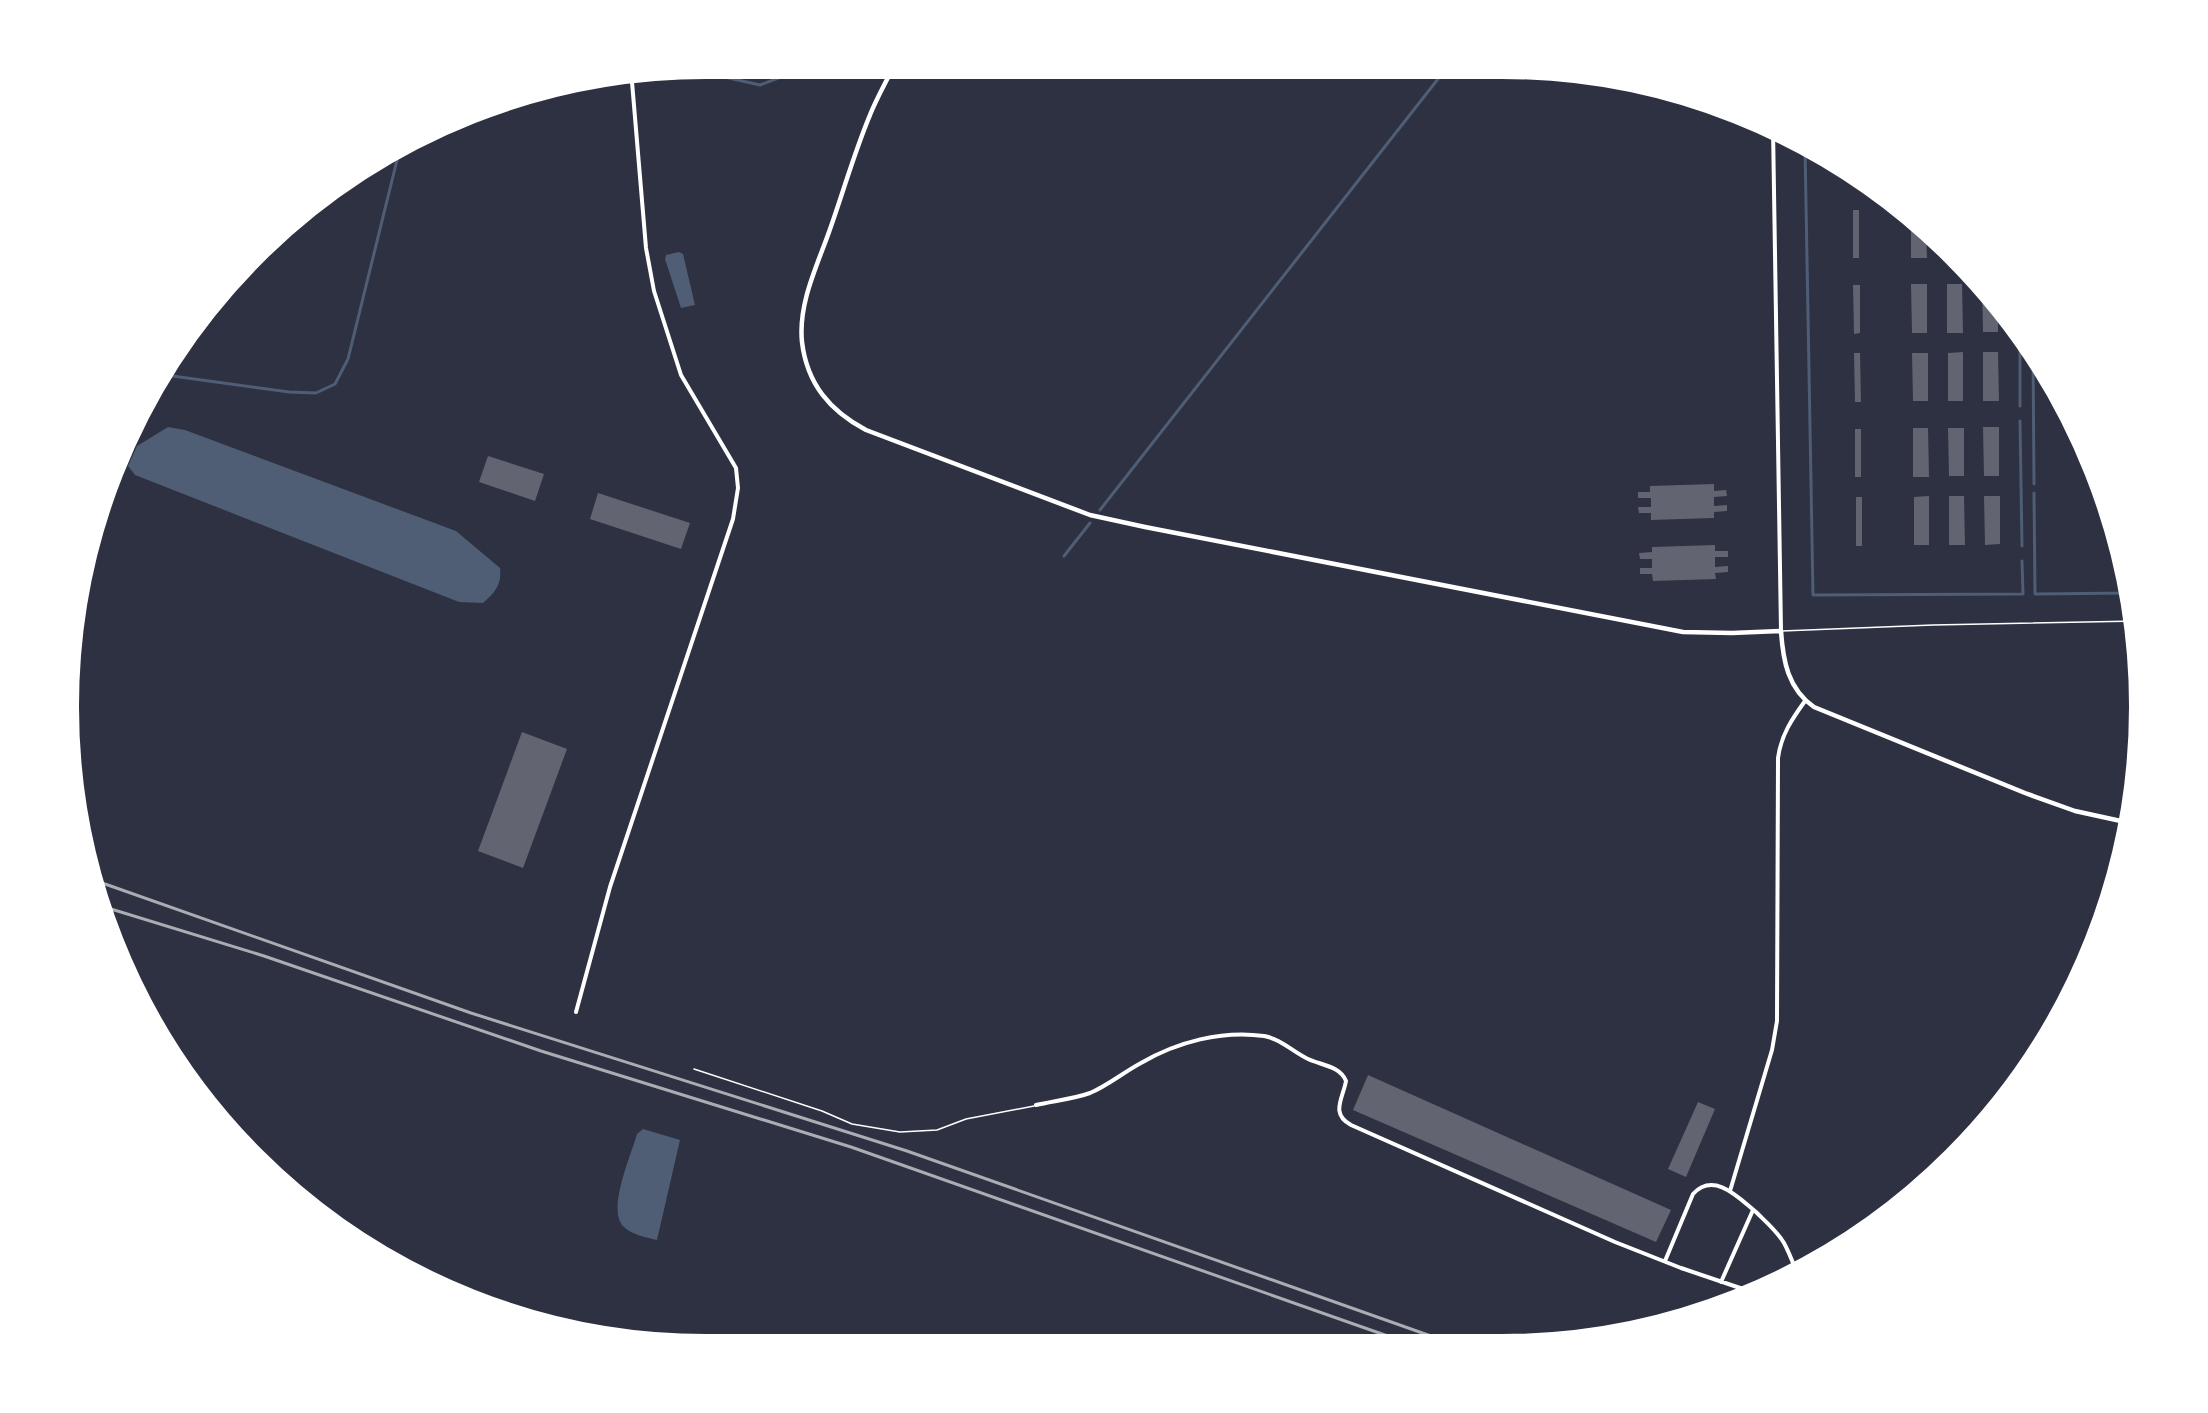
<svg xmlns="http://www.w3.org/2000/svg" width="2208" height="1413" font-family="'DejaVu Sans',sans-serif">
<rect width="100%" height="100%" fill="#2d3142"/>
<path fill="#4f5d75" d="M679,252L683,254L695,305L681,308L665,259L666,255Z
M168,427L185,430L456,531L500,568C502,585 495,592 483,603L459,602L135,475L128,466L137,446Z
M643,1129L680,1140L657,1240C645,1237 631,1235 622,1225C608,1207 631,1155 637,1134Z"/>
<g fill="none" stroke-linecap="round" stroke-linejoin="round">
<path stroke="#4f5d75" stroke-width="3" d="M693,70L760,85L781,77L789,70
M1805,147L1813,595L2023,594L2022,561
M2019,332V337
M2020,347V406
M2033,351L2034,484
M158,374L289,392L316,393L335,384L348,359L400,148
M2020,421L2022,546
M2034,493L2035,594L2131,593
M1100,510L1445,70
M1064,556L1090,523"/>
</g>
<path fill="#626471" d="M1853,210H1859V258H1853Z
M1911,214L1926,229L1927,258H1911Z
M1947,248L1957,257L1947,258Z
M1911,284H1927V333H1912Z
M1947,284H1962L1963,333H1947Z
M1982,284H1985L1998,302V332H1983Z
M1853,285H1860V333L1854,334Z
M1963,352V401H1948V353Z
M1983,352H1998L1999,401H1983Z
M1854,353H1860L1861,402H1855Z
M1912,353H1928V401H1913Z
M1983,427H1999V476H1984Z
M1913,428H1928L1929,477H1913Z
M1948,428H1964V476H1949Z
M1855,429H1861V477H1855Z
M488,456L544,474L535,501L479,482Z
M1714,484V491L1726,490L1727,496L1714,497V506L1727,505V511L1714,512V518L1651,520V513H1639L1638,507H1651V498H1638V492H1650V486Z
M598,493L690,523L681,549L590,519Z
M1929,496V545H1914V497Z
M1949,496H1964L1965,545H1949Z
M1984,496H2000V544L1985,545Z
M1856,497H1862V546H1856Z
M1715,545V551H1728V557H1715V567L1728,566V572L1715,573L1716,579L1653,581L1652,574H1640V568H1652V559H1640L1639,553L1652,552V547Z
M522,732L567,749L523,868L478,851Z
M1368,1075L1671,1210L1656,1242L1353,1110Z
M1698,1102L1715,1109L1686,1177L1668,1169Z"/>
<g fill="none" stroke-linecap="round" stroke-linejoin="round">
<path stroke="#fff" stroke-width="1.5" d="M1782,631L1933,625L2138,621
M694,1069L822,1111L852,1124L900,1132L937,1130L966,1119L1034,1106"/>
<path stroke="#fff" stroke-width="4" d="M1773,128L1781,631
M576,1012L610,887L733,519L738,488L736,468L681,375L654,291L646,248L631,70
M1036,1105C1053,1101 1073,1099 1090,1093C1107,1086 1124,1072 1141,1063C1177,1042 1222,1030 1264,1036C1281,1039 1293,1052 1308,1059C1321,1065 1340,1066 1346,1081C1343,1098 1330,1114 1351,1125L1615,1242L1681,1268L1752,1292
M1730,1191L1772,1050L1777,1021L1778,758C1781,735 1792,719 1805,701
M1665,1261L1693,1194C1714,1171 1739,1198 1756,1212C1766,1222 1777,1231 1784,1243C1789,1252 1793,1263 1797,1273
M1721,1282L1753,1210"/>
<path stroke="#fff" stroke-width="4.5" d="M892,70C884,85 876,100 870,115C854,153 843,193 829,232C817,266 798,304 802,342C807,384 830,411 866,430L1090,515L1145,527L1683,632L1732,633L1781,631C1783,661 1788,689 1814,707L2025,793L2075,811L2130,823"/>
<path stroke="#abadb3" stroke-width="3" d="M88,878L471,1013L907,1151L1462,1347
M98,905L264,956L541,1051L851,1147L1419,1347"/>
</g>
<path d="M0 0H2208V1413H0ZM706 75H1502A631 631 0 0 1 2133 706V707A631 631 0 0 1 1502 1338H706A631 631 0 0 1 75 707V706A631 631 0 0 1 706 75Z" fill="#fff" fill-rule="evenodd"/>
<path fill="none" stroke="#fff" stroke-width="8" d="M706 75H1502A631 631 0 0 1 2133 706V707A631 631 0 0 1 1502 1338H706A631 631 0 0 1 75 707V706A631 631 0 0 1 706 75Z"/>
</svg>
